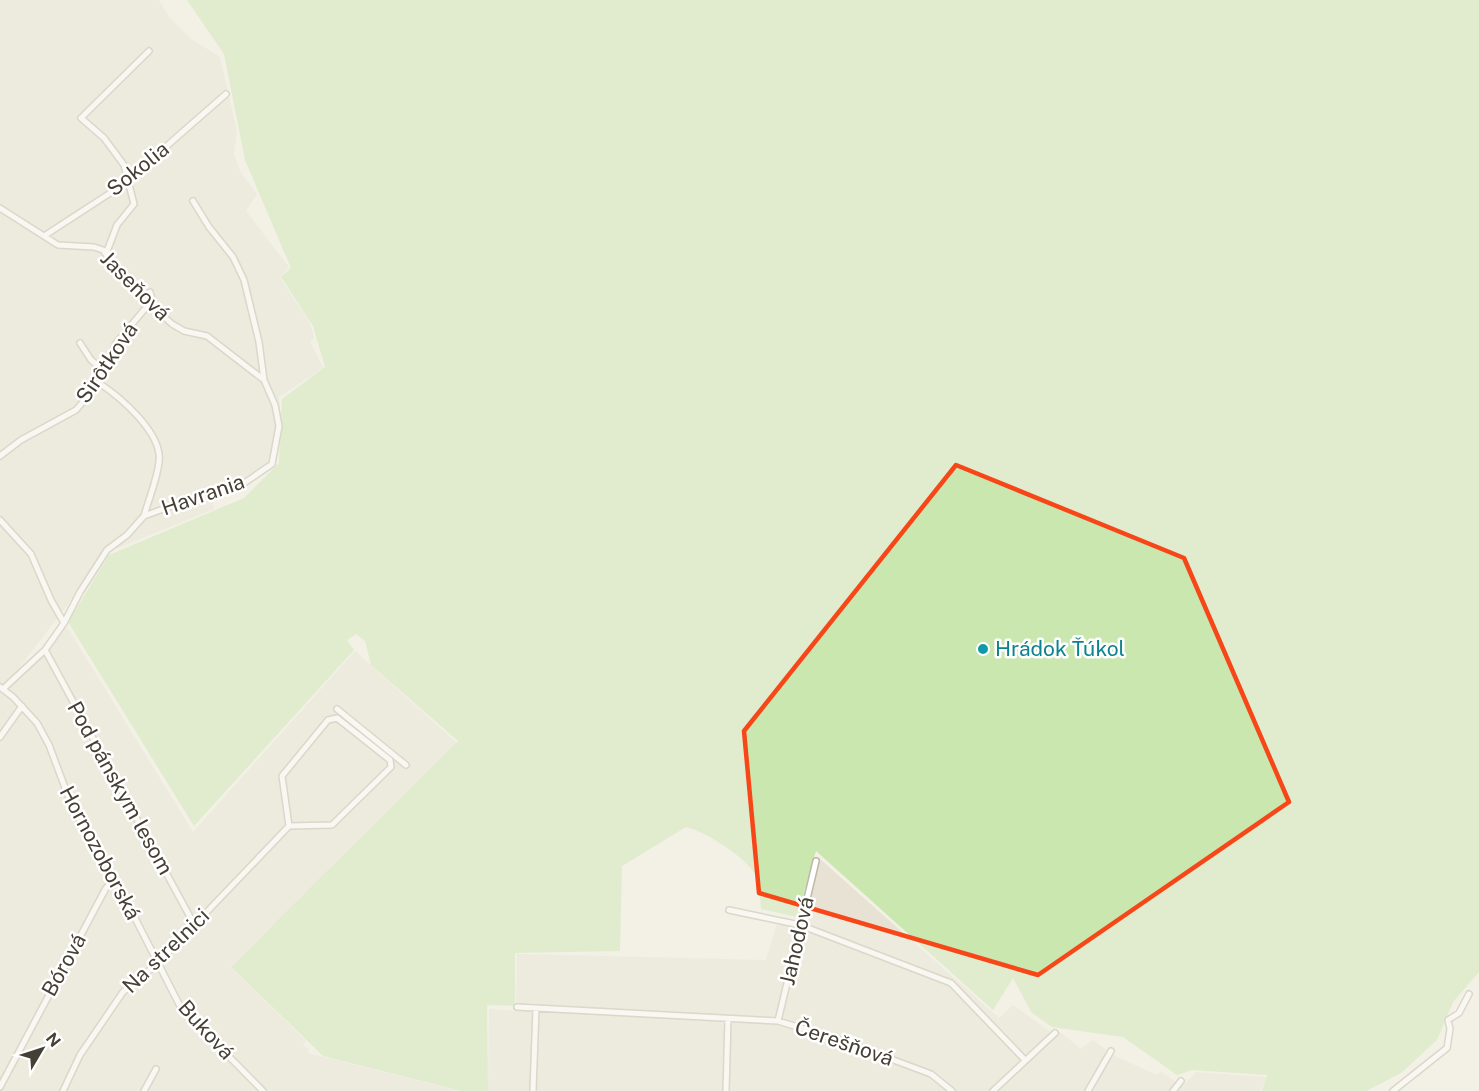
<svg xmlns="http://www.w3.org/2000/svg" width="1479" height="1091" font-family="'Public Sans',sans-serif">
<rect width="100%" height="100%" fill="#f3f0e6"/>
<path fill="#e7e2d4" d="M0,0H159L169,17L191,39L220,57L237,131L234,154L241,173L257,194L246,211L289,267L280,278L310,323L314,338L310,341L323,368L279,397L281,419L272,464L241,489L211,495L214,509L108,552L6,685L67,627L193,832L355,651L459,745L230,967L306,1041L303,1045L309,1049L308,1053L459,1091H0Z
M820,859L999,1018L1013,1005L1056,1036L1060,1032L1081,1049L1093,1040L1113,1055L1157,1075L1161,1071L1182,1087L1196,1072L1266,1077L1261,1091H488L489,1009L516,1011L517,954L766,960L777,924L804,930Z"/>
<path fill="#cae7af" d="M187,0H1479V972L1453,1002L1437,1040L1401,1073L1366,1091H1262L1267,1075L1192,1070L1177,1075L1123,1037L1052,1027L1031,1012L1013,978L993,1010L816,851L797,917L761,909C760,899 760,885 756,876C748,858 704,831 686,827L622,866L620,951L515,953V1006L487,1005L488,1091H461L323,1056L231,967L458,741L371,665L365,641L356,634L347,640L354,650L194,826L68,622L109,555L244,498L279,463L282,399L325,367L313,326L281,277L291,268L245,160L224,54Z"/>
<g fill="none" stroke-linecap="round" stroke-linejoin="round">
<g stroke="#beb8a9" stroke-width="8">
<path id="minor" d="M0,208L58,245L94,247L103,250L123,279L172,324L184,331L207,336L264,380
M44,236L121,186L226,94
M106,254L117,225L134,204L124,165L104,138L81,118L149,51
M80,343L91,360L103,370
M99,383C120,397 163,433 159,462C157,480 149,498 144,516
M0,456L21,440L76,410L99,383L116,343L149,304L152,299L150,292
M0,520L31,554L51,600L64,623
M45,650L195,926
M0,687L13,697L37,723L49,745L73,809L115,879L181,1008L263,1091
M3,689L45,650L64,623L80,592L107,550L127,535L144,516L210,492L240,486L272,464L279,426L275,405L264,380L259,342L244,280L233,257L209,227L193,201
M337,709L406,765
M0,737L22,706
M729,910L800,925L951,983L1025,1060
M517,1007L778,1021L840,1040L931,1074L952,1091
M778,1021L816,861
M0,1087L106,888L115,879
M63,1091L80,1055L123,992L157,964L289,826L332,825L391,767L390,760L337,718L328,720L282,776L289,826
M144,1091L156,1069
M533,1091L536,1008
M726,1091L728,1019
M993,1091L1055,1033
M1088,1091L1111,1051
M1173,1091L1181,1081
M1393,1091L1447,1048L1450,1029L1448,1020L1459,1013L1469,994"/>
</g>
<use href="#minor" stroke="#fff" stroke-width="5"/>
</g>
<path d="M0 0H1479V1091H0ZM956,465L1184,558L1289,802L1038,975L759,893L744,731Z" fill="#f3f0e6" fill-opacity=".55" fill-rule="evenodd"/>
<path fill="none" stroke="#f74719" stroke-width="4.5" stroke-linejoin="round" d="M956,465L1184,558L1289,802L1038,975L759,893L744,731Z"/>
<circle fill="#0f9aa8" stroke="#fff" stroke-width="2" cx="983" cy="649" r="6"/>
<g text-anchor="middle" stroke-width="5" stroke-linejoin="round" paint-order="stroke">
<g font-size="21" fill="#454035" stroke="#fff">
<text transform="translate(138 169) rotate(-39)" y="7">Sokolia</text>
<text transform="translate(135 286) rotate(45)" y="7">Jaseňová</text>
<text transform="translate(107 363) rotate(-56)" y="7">Sirôtková</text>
<text transform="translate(203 495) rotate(-19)" y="7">Havrania</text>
<text transform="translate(120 788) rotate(61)" y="7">Pod pánskym lesom</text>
<text transform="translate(100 853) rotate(62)" y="7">Hornozoborská</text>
<text transform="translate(797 941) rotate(-77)" y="7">Jahodová</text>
<text transform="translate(166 951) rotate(-44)" y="7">Na strelnici</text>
<text transform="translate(64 965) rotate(-61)" y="7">Bórová</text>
<text transform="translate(206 1030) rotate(48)" y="7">Buková</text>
<text transform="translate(844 1043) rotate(19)" y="7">Čerešňová</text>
</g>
<g font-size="21" fill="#0d838f" stroke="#fff" text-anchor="start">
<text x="995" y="656">Hrádok Ťúkol</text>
</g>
</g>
<g transform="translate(42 1049) rotate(51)" stroke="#ffffff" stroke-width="4.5" paint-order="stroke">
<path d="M0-4.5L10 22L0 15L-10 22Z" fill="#454035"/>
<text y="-9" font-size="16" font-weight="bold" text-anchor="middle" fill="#454035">N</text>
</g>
</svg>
